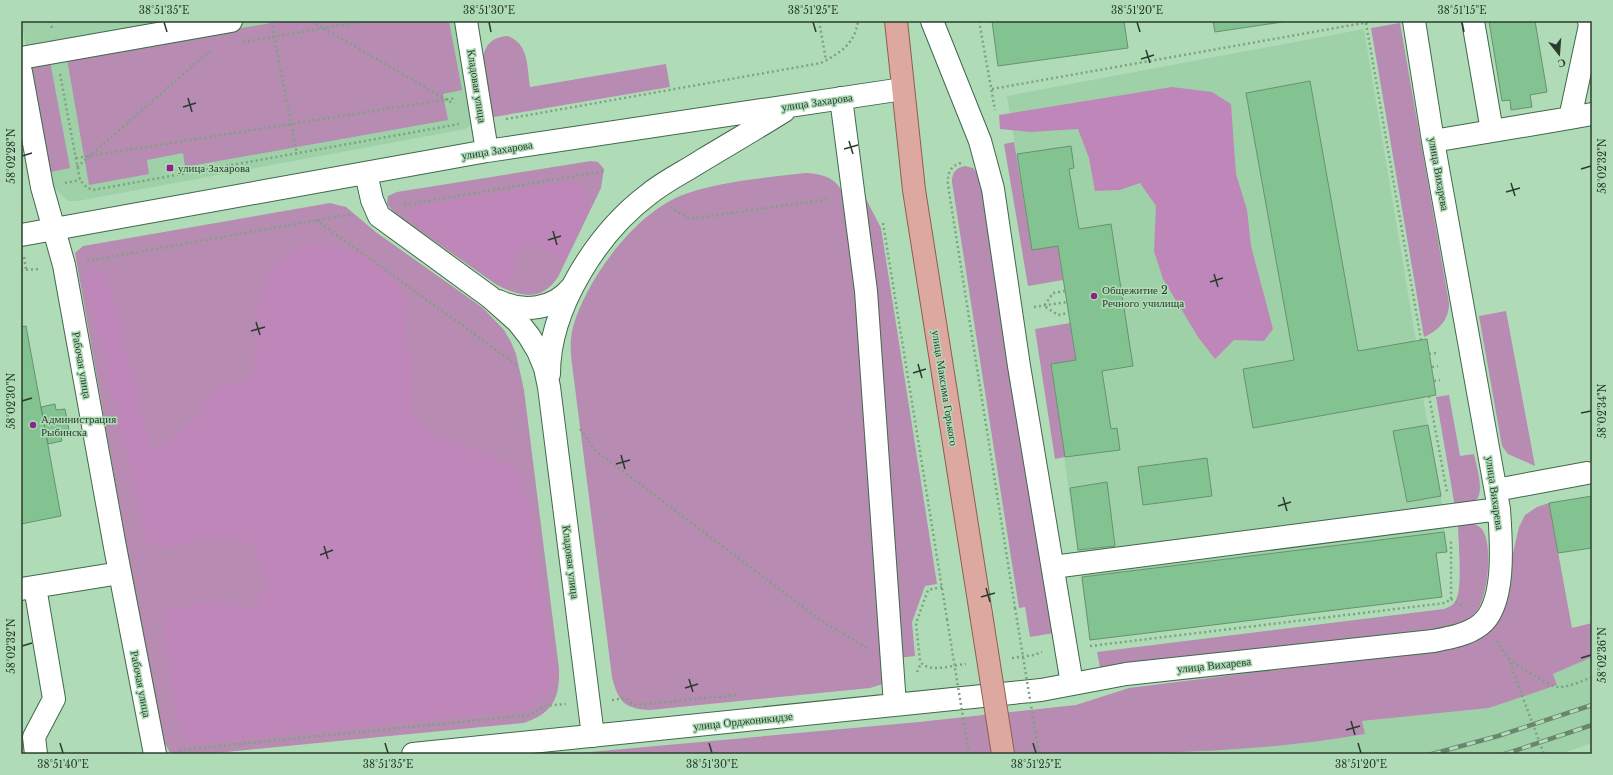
<svg xmlns="http://www.w3.org/2000/svg" width="1613" height="775" font-family="'Libre Baskerville',serif">
<rect width="100%" height="100%" fill="#afdcb7"/>
<path fill="#9ed1a8" d="M21,21H455L472,124L466,129L78,201H68L55,189L52,180Z
M1364,29L1416,341L1427,339L1436,395L1423,398L1441,496L1447,552L1436,553L1442,597L1090,640L1051,364L1076,360L1058,246L1032,250L1007,96Z
M1592,657V743L1561,754H1125L1253,747L1365,734L1362,721L1489,708L1557,685L1553,674Z"/>
<path fill="#b78bb2" d="M282,21H449L462,90L443,94L448,120L185,167L183,153L147,160L149,174L89,185L67,59Z
M1400,23L1449,303C1449,320 1439,330 1424,337L1371,28Z
M508,36C529,44 527,67 530,87L666,64L670,87L494,117L492,116C487,90 467,38 508,36Z
M50,61L70,168L51,172L30,64Z
M1014,142L1032,249L1058,246L1063,280L1028,286L1004,144Z
M591,161L598,162L604,169L601,188L558,277C541,302 521,297 497,285L394,213L387,204L388,196L397,192Z
M965,166L973,168L977,173L979,172L1054,633L1030,637L1025,607L1019,608L952,182C952,173 955,168 965,166Z
M806,173C845,175 844,195 852,227L883,684L870,688L650,710C624,709 618,701 612,677L573,372C571,357 569,342 573,327C586,280 634,215 680,196C714,182 769,177 806,173Z
M866,199L881,228L937,584L925,586L912,622L915,656L898,658L861,200Z
M330,203L346,207L377,233L483,308L504,330L511,342L516,354L524,390L559,669C560,699 552,714 523,723L206,754H171L164,742L133,583L75,253L83,246Z
M1506,311L1535,466L1508,454L1502,446L1479,316Z
M1070,323L1076,360L1051,365L1065,457L1055,459L1035,329Z
M1449,395L1460,456L1474,454C1476,465 1485,492 1476,500C1472,505 1462,505 1455,507L1436,397Z
M1549,503L1572,628L1592,623V657L1553,674L1557,685L1489,708L1362,721L1365,734C1240,756 1111,754 985,754C846,754 707,754 568,754L919,722L1076,705L1129,688L1436,650L1501,609L1510,584L1511,562L1519,527L1525,515L1537,507Z
M1473,523C1475,525 1479,526 1481,528C1494,542 1488,598 1476,612C1468,622 1454,624 1443,628L1100,667L1097,652L1444,609C1449,607 1454,605 1456,600C1463,586 1458,541 1458,524Z"/>
<path fill="#bf86b9" d="M1172,87L1212,92L1231,104L1236,174L1247,210L1251,246L1273,329L1264,341L1234,340L1215,359L1198,337L1163,279L1154,251L1156,206L1140,183L1120,190L1095,191L1089,158L1078,129L1030,132L1000,129L999,115Z
M566,181L582,185L588,210L565,258L528,242L518,254L508,287L501,284L410,220L411,207Z
M326,242L365,255L397,278L407,303L403,325L411,356L412,413L436,435L484,453L517,469L530,498L554,669L552,689L528,709L191,744L184,736L176,716L162,612L214,601L251,609L266,588L255,545L227,536L164,548L147,542L84,278L92,268L108,274L151,449L167,444L199,416L213,389L250,378L258,343L257,305L271,266L301,246Z"/>
<path fill="#83c391" stroke="#679271" d="M992,21H1124L1128,48L998,66Z
M1213,21H1289L1215,32Z
M1489,21H1535L1547,92L1530,95L1532,107L1511,110L1510,100L1502,101Z
M1310,81L1358,351L1427,339L1436,395L1253,428L1243,369L1294,360L1246,93Z
M1071,146L1074,168L1069,169L1079,229L1111,224L1133,366L1102,371L1111,429L1117,428L1120,450L1065,457L1051,364L1076,360L1058,246L1032,250L1017,154Z
M26,326L61,516L21,524V327Z
M55,404L56,410L65,409L70,435L61,436L62,441L48,444L41,407Z
M1428,425L1441,496L1407,502L1393,431Z
M1207,458L1212,496L1143,505L1138,467Z
M1107,482L1115,546L1078,550L1070,488Z
M1592,496V548L1558,553L1549,503Z
M1444,532L1447,552L1436,553L1442,597L1090,640L1082,577Z"/>
<g fill="none" stroke-linecap="round" stroke-linejoin="round">
<g stroke="#40694a" stroke-width="24">
<path id="minor" d="M466,21L487,151
M932,21L980,141L993,189L1019,366L1072,684
M1473,21L1492,131
M21,58L231,21
M21,72L42,187L64,265L115,547L155,754
M841,98L866,291L895,705
M1570,118L1592,114
M1433,141L1570,118L1590,25L1589,21
M366,173L372,200L379,216L490,297L518,322L529,336L538,351L545,368L549,387L593,736
M21,235L487,151L903,89
M498,301C523,313 554,310 572,287
M549,374C549,308 597,233 649,194C665,181 684,172 701,161C729,144 757,128 784,111
M1496,490L1587,473
M1053,567L1499,509
M35,587L54,699L34,737L36,754
M21,589L120,573
M413,754L1041,690L1126,674L1433,641C1449,638 1467,635 1480,625C1507,605 1501,539 1499,509L1433,141L1414,21"/>
</g>
<g stroke="#8f5c4e" stroke-width="24">
<path id="major" d="M896,21L914,190L981,614"/>
</g>
<path stroke="#7ea184" stroke-width="2.5" stroke-dasharray="2 3" stroke-linecap="butt" d="M50,21L52,28
M271,21L297,154
M311,21L454,104
M819,21L826,60
M979,21L995,110
M1366,23L1421,340
M243,42L365,21
M60,74L80,180L86,187L93,190L459,124
M992,89L1375,21
M506,119L821,63C840,53 855,44 858,21
M76,158L456,98
M961,163C950,166 947,174 948,185L1015,608
M77,167L211,50
M65,183L80,180
M404,205L605,171
M670,207L690,219L830,199
M316,220L517,365
M883,223L947,619
M24,257L26,269
M87,261L352,214
M21,270L40,269
M1065,291L1053,293L1044,306L1058,315L1068,313
M1034,307L1067,302
M1429,354L1436,353
M1432,367L1438,366
M1434,381L1440,380
M1429,396L1447,492
M580,429L596,451L820,620L867,648
M942,587L928,590L916,623L920,661C927,674 954,665 966,664
M1451,599L1464,607
M1497,641L1508,658L1544,754
M1090,646L1445,603L1451,599V539
M1012,658L1034,655L1042,652
M1509,659C1518,666 1548,686 1558,687C1570,687 1582,681 1592,677
M917,672L921,663
M612,700L626,698L631,703L637,705L736,695
M179,750L520,716L529,715L544,706L566,704
M121,754L131,753"/>
<use href="#minor" stroke="#fff" stroke-width="22"/>
<use href="#major" stroke="#dca8a0" stroke-width="22"/>
<g stroke="#69876e" stroke-width="4.5">
<path id="rail" d="M1432,754L1498,736L1592,705
M1505,754L1592,725"/>
</g>
<use href="#rail" stroke="#afdcb7" stroke-width="3" stroke-dasharray="9" stroke-linecap="butt"/>
<g stroke="#8f5c4e" stroke-width="24" stroke-linecap="butt">
<path id="major-bridge" d="M981,614L1003,754"/>
</g>
<path stroke="#7ea184" stroke-width="2.5" stroke-dasharray="2 3" stroke-linecap="butt" d="M1015,608L1039,754
M947,619L969,754"/>
<use href="#major-bridge" stroke="#dca8a0" stroke-width="22"/>
</g>
<path fill="none" stroke="#2a3c2e" stroke-width="1.5" d="M164,22L167,32M489,22L491,32M813,22L816,32M1137,22L1140,32M1462,22L1464,32M1146,50L1150,63M1141,59L1154,55M188,98L192,112M183,107L196,103M849,141L853,154M844,149L858,145M22,156L32,153M1581,169L1591,166M1511,183L1515,196M1506,192L1520,188M553,231L557,245M548,240L561,236M1214,274L1218,287M1210,282L1223,278M256,322L260,335M251,331L265,327M918,364L922,378M913,373L926,369M22,401L32,398M1581,413L1591,411M621,455L625,469M616,464L630,460M1283,497L1287,511M1278,506L1291,502M324,546L328,559M320,555L333,550M986,588L990,602M981,597L995,593M22,646L32,643M1581,658L1591,655M689,679L693,692M685,688L698,684M1351,721L1355,735M1346,730L1360,726M60,743L63,753M385,743L388,753M709,743L712,753M1033,743L1036,753M1358,743L1361,753"/>
<g fill="#8e2488" stroke="#afdcb7" stroke-width="1.5">
<rect x="166" y="164" width="8" height="8" rx="2"/>
<circle cx="1094" cy="296" r="4"/>
<circle cx="33" cy="425" r="4"/>
</g>
<g text-anchor="middle" stroke-width="3" stroke-linejoin="round" paint-order="stroke">
<g font-size="11" fill="#2a3c2e" stroke="#afdcb7">
<text transform="translate(477 86) rotate(81)" y="4">Кладовая улица</text>
<text transform="translate(817 102) rotate(-8)" y="4">улица Захарова</text>
<text transform="translate(497 150) rotate(-9)" y="4">улица Захарова</text>
<text transform="translate(1439 174) rotate(80)" y="4">улица Вихарева</text>
<text transform="translate(82 365) rotate(80)" y="4">Рабочая улица</text>
<text transform="translate(945 388) rotate(81)" y="4">улица Максима Горького</text>
<text transform="translate(1495 493) rotate(82)" y="4">улица Вихарева</text>
<text transform="translate(571 562) rotate(83)" y="4">Кладовая улица</text>
<text transform="translate(1214 665) rotate(-6)" y="4">улица Вихарева</text>
<text transform="translate(141 684) rotate(79)" y="4">Рабочая улица</text>
<text transform="translate(743 721) rotate(-6)" y="4">улица Орджоникидзе</text>
</g>
<g font-size="11" fill="#2a3c2e" stroke="#afdcb7" text-anchor="start">
<text x="178" y="172">улица Захарова</text>
<text x="1102" y="294">Общежитие 2<tspan x="1102" dy="13">Речного училища</tspan></text>
<text x="41" y="423">Администрация<tspan x="41" dy="13">Рыбинска</tspan></text>
</g>
</g>
<rect width="1613" height="775" fill="none" stroke="#afdcb7" stroke-width="44"/>
<g transform="translate(1559 54) rotate(163)" stroke="#afdcb7" stroke-width="3" paint-order="stroke">
<path d="M0-3L7 15L0 10L-7 15Z" fill="#2a3c2e"/>
<text y="-6" font-size="11" font-weight="bold" text-anchor="middle" fill="#2a3c2e">С</text>
</g>
<rect x="22" y="22" width="1569" height="731" fill="none" stroke="#2a3c2e" stroke-width="1.5"/>
<g font-size="10" text-anchor="middle" fill="#2a3c2e">
<text x="164" y="14">38°51'35"E</text>
<text x="489" y="14">38°51'30"E</text>
<text x="813" y="14">38°51'25"E</text>
<text x="1137" y="14">38°51'20"E</text>
<text x="1462" y="14">38°51'15"E</text>
<text transform="translate(11 156) rotate(-90)" y="4">58°02'28"N</text>
<text transform="translate(1602 166) rotate(-90)" y="4">58°02'32"N</text>
<text transform="translate(11 401) rotate(-90)" y="4">58°02'30"N</text>
<text transform="translate(1602 411) rotate(-90)" y="4">58°02'34"N</text>
<text transform="translate(11 646) rotate(-90)" y="4">58°02'32"N</text>
<text transform="translate(1602 655) rotate(-90)" y="4">58°02'36"N</text>
<text x="63" y="768">38°51'40"E</text>
<text x="388" y="768">38°51'35"E</text>
<text x="712" y="768">38°51'30"E</text>
<text x="1036" y="768">38°51'25"E</text>
<text x="1361" y="768">38°51'20"E</text>
</g>
</svg>
